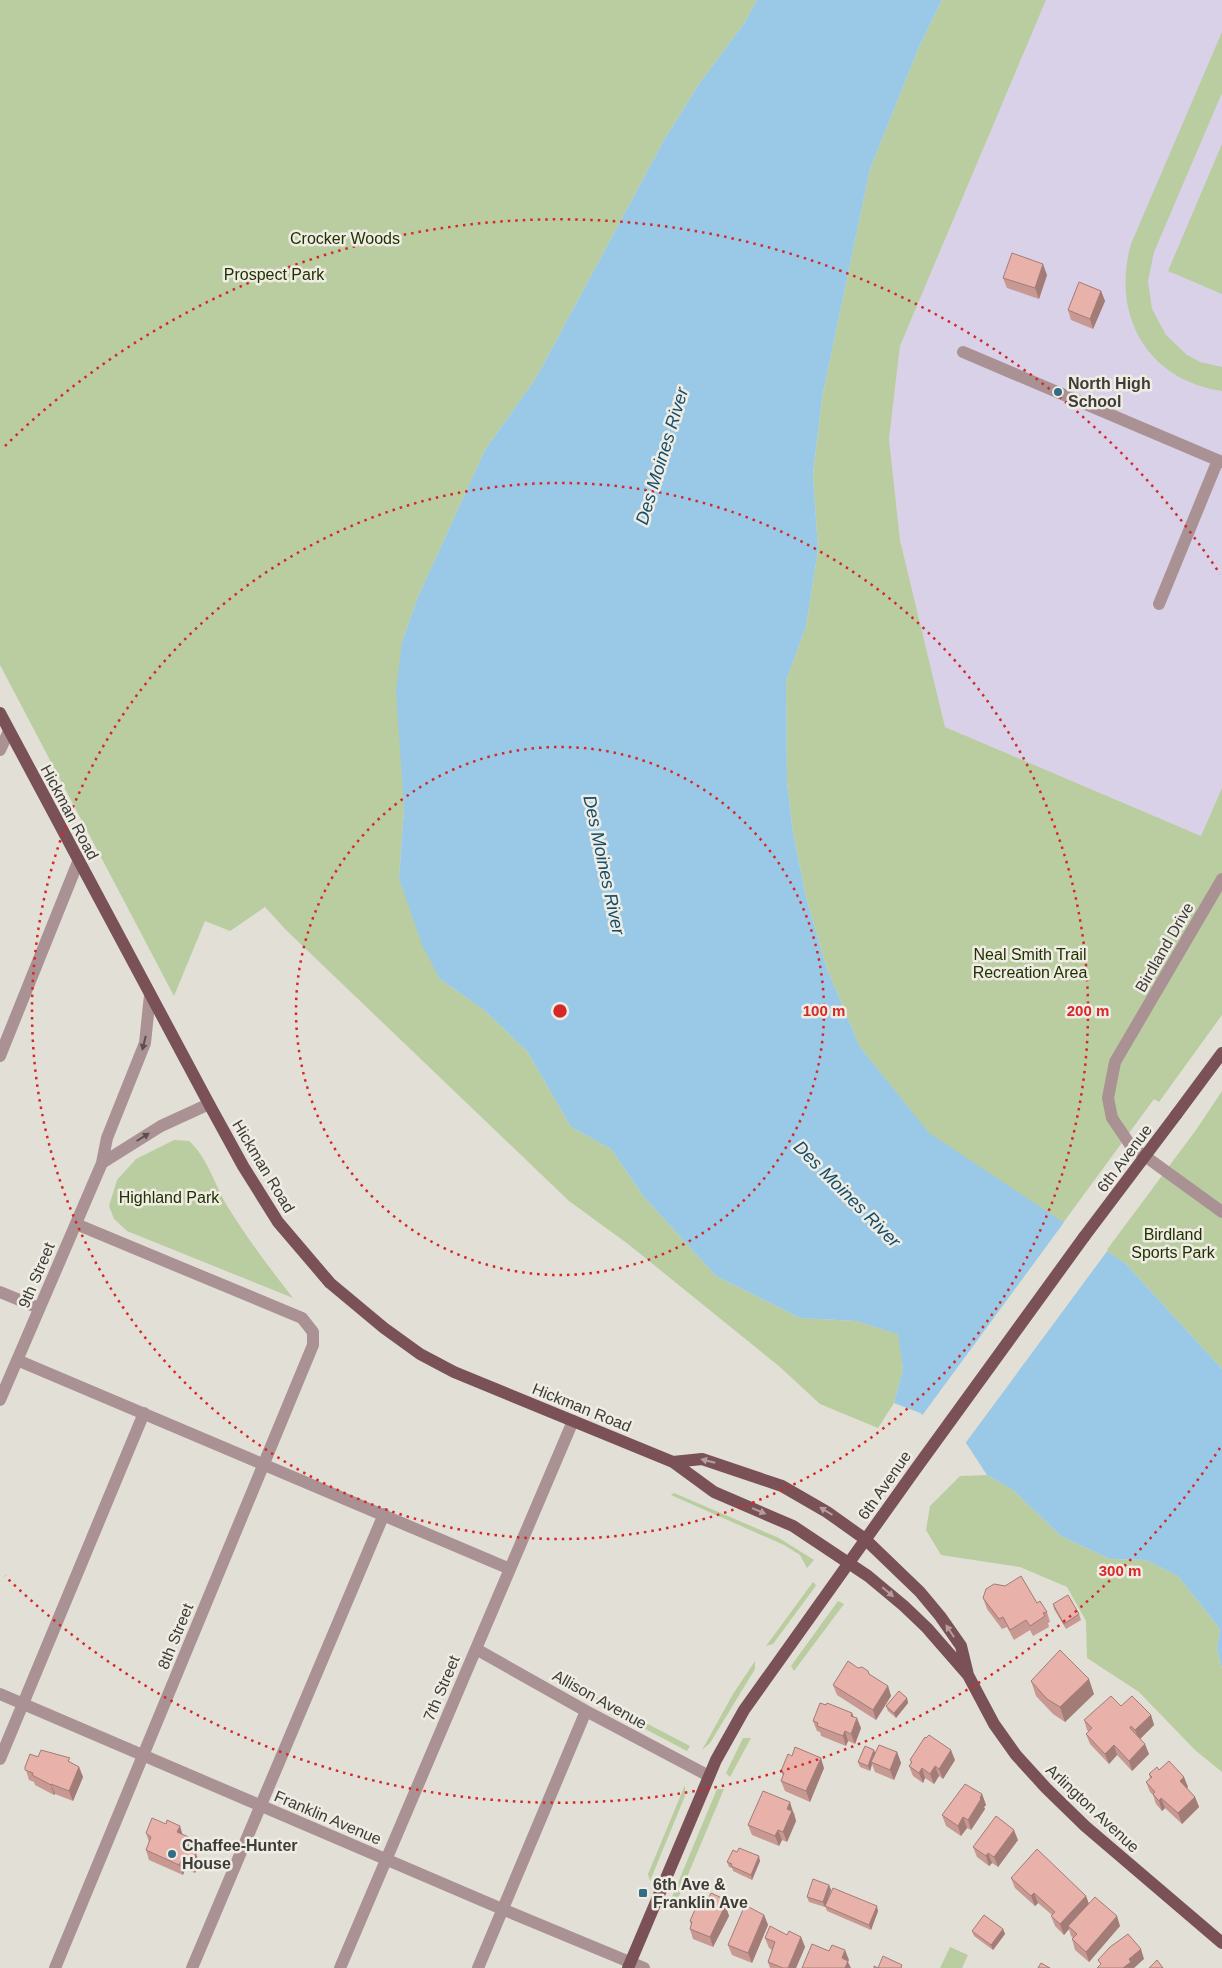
<svg xmlns="http://www.w3.org/2000/svg" width="1222" height="1968" font-family="Arial,sans-serif">
<rect width="100%" height="100%" fill="#e2dfd6"/>
<path fill="#d8d1e7" d="M1046,0H1222V788L1201,836L945,727L900,540L889,439L900,346Z"/>
<path fill="#b9cda0" d="M0,0H757L745,22L699,84L664,140L536,378L485,450L417,599L402,642L404,809L399,878L440,979L484,1010L527,1051L571,1127L611,1149L644,1197L716,1276L800,1318L856,1321L899,1334L903,1369L894,1403L878,1428L820,1404L780,1367L628,1244L569,1201L286,930L265,907L230,931L205,921L174,996L0,665Z
M942,0H1046L900,346L889,439L900,540L945,727L1201,836L1222,788V1015L1159,1102L1154,1099L1063,1223L929,1134L860,1047L827,969L806,897L793,832L787,782L786,681L806,626L818,550L813,474L822,398L870,169L919,47Z
M1222,32V93L1154,252L1148,281L1152,309L1166,335L1187,355L1200,362L1222,367V391C1147,380 1111,315 1131,244Z
M1222,144V294L1168,271Z
M1222,1091V1369L1126,1264L1106,1251L1196,1130Z
M174,1140L189,1141C207,1157 214,1183 226,1204C246,1237 269,1267 293,1298L127,1231L114,1219L109,1206L117,1180L136,1159Z
M987,1475L1013,1490L1061,1536L1110,1559L1146,1560L1178,1576L1220,1629L1217,1649L1222,1669V1772L1195,1750L1139,1692L1087,1658L1086,1621L1067,1587L1020,1567L941,1555L926,1530L930,1506L960,1476Z
M674,1493L779,1538L814,1560L807,1568L800,1555L784,1545L671,1495Z
M813,1582L816,1585L815,1587L773,1644L766,1646Z
M838,1601L844,1604L794,1671L791,1666Z
M755,1661V1669L710,1743L702,1750L733,1694Z
M596,1697L690,1746L687,1751L596,1703Z
M743,1738H751L730,1777L726,1773Z
M685,1785V1796L650,1881L648,1874Z
M717,1789H724L677,1901L670,1902Z
M950,1947L968,1955L962,1968H940Z"/>
<path fill="#9ac9e7" d="M757,0H942L919,47L870,169L822,398L813,474L818,550L806,626L786,681L787,782L793,832L806,897L827,969L860,1047L929,1133L1126,1264L1222,1369V1669L1217,1649L1220,1629L1178,1576L1146,1560L1110,1559L1061,1536L1013,1490L987,1475L966,1443L920,1413L894,1403L903,1369L898,1334L856,1321L800,1318L716,1276L644,1197L611,1149L571,1127L527,1051L484,1010L440,979L422,945L399,878L404,809L396,691L402,642L417,599L485,450L536,378L664,140L699,84L745,22Z"/>
<path fill="#e2dfd6" d="M1065,1221L1108,1250L964,1445L921,1417Z"/>
<g fill="none" stroke-linecap="round" stroke-linejoin="round">
<path stroke="#aa9194" stroke-width="12" d="M963,352L1222,462
M1159,604L1218,460
M0,750L9,731
M1222,879L1115,1062L1108,1098L1112,1118L1131,1146L1222,1212
M0,1056L78,862
M102,1163L161,1126L209,1104
M0,1292L39,1308
M17,1360L510,1569
M0,1400L102,1163L107,1138L145,1043L150,995
M476,1649L586,1711L709,1776
M0,1694L502,1909L644,1968
M0,1759L144,1413
M55,1968L313,1345V1332L302,1318L76,1224
M192,1968L384,1514
M340,1968L573,1421
M478,1968L586,1711"/>
<path stroke="#7a5156" stroke-width="12" d="M0,713L209,1104L243,1166L278,1222L330,1283L384,1328L420,1354L454,1372L673,1462L714,1492L793,1526L868,1576L904,1606L927,1628L968,1675
M1176,1115L1222,1053
M673,1462L702,1459L782,1486L827,1512L865,1539L920,1592L940,1616L961,1646L968,1675L994,1724L1016,1755L1046,1788L1085,1826L1222,1943
M628,1968L716,1760L744,1710L915,1470L1084,1237"/>
<path stroke="#7a5156" stroke-width="12" d="M1084,1237L1176,1115"/>
</g>
<path fill="#c89892" d="M1047,275L1039,299L1007,288L1003,278Z
M1101,291L1105,301L1093,329L1071,320L1068,310Z
M983,1598L1037,1603L1047,1612L1050,1622L1048,1623L1049,1627L1033,1636L1030,1630L1014,1640L1007,1627L1002,1629L987,1609Z
M1053,1604L1079,1614L1081,1620L1066,1629L1054,1609Z
M858,1668L868,1671L870,1675L888,1686L891,1696L876,1720L837,1695L833,1685Z
M1031,1681L1094,1694L1065,1722L1053,1714L1036,1696Z
M907,1698L908,1703L896,1718L888,1711L886,1706Z
M1121,1706L1151,1715L1154,1725L1140,1739L1149,1754L1132,1771L1117,1755L1109,1764L1090,1744L1086,1734L1089,1732L1087,1730L1084,1720Z
M853,1717L861,1728L855,1744L848,1741L846,1746L821,1736L820,1732L817,1731L813,1721Z
M874,1750L875,1753L897,1752L901,1763L894,1780L875,1772L872,1764L870,1771L860,1767L858,1762Z
M38,1757L71,1763L79,1767L83,1777L73,1801L55,1794L54,1795L35,1785L34,1782L29,1780L25,1767Z
M910,1760H955L943,1779L939,1776L934,1784L925,1778L923,1783L913,1776L909,1766L911,1764Z
M824,1768L810,1802L785,1791L781,1781L783,1776L781,1771Z
M1159,1770L1188,1787L1187,1788L1195,1797L1199,1807L1182,1824L1165,1808L1162,1811L1156,1804L1153,1795L1150,1792L1146,1782L1150,1779L1149,1774Z
M982,1794L986,1805L984,1807L985,1809L971,1830L967,1828L961,1836L946,1826L942,1815Z
M794,1812L796,1821L787,1842L782,1840L779,1846L752,1835L748,1825Z
M146,1833L183,1835L194,1848L193,1852L199,1863L195,1873L185,1869L183,1875L149,1860L146,1850L149,1842Z
M1018,1840L998,1867L992,1863L989,1866L977,1857L973,1847Z
M760,1861L752,1880L733,1871L732,1868L729,1867L727,1862Z
M1011,1878L1086,1896L1089,1904L1120,1926L1089,1962L1075,1950L1072,1939L1073,1938L1071,1936L1069,1929L1064,1935L1055,1926L1051,1916L1052,1915L1038,1903L1035,1906L1015,1888Z
M829,1885L831,1890L825,1907L809,1902L807,1897Z
M825,1906L878,1911L871,1930L827,1911Z
M727,1909V1910L729,1916L713,1947L693,1939L690,1929L691,1925L690,1921Z
M764,1915L768,1925L752,1963L732,1955L728,1945Z
M1003,1929L1005,1934L993,1950L974,1936L972,1931Z
M787,1935L801,1937L805,1947L796,1968H770L768,1962L772,1950L769,1948L765,1938Z"/>
<path fill="#a27c77" d="M1043,264L1047,275L1039,299L1035,288Z
M1101,291L1105,301L1093,329L1090,319Z
M1089,1679L1094,1694L1065,1722L1060,1707Z
M888,1686L891,1696L876,1720L873,1710Z
M907,1698L908,1703L896,1718L894,1713Z
M852,1713L856,1722L857,1718L861,1728L855,1744L851,1734V1716Z
M1151,1715L1154,1725L1139,1740L1135,1730Z
M845,1731L848,1741L846,1746L843,1736Z
M1145,1744L1149,1754L1132,1771L1129,1761Z
M1114,1745L1117,1755L1109,1764L1105,1754Z
M874,1750L876,1756L871,1762L872,1764L870,1771L868,1766Z
M951,1750L955,1760L943,1779L939,1769Z
M897,1752L901,1763L894,1780L890,1770Z
M821,1758L824,1768L810,1802L806,1791Z
M935,1766L939,1776L934,1784L930,1774Z
M79,1767L83,1777L73,1801L69,1791Z
M922,1768L925,1778L923,1783L919,1773Z
M1184,1777L1188,1787L1184,1791L1180,1781Z
M51,1784L55,1794L54,1795L51,1785Z
M982,1794L986,1805L984,1807L985,1809L971,1830L968,1820Z
M1195,1797L1199,1807L1182,1824L1178,1813Z
M1161,1798L1165,1808L1162,1811L1159,1801Z
M790,1802L796,1821L787,1842L783,1832L787,1809Z
M963,1817L967,1828L961,1836L958,1826Z
M180,1826L183,1836L177,1832Z
M778,1830L782,1840L779,1846L775,1836Z
M1014,1830L1018,1840L998,1867L994,1857Z
M191,1838L194,1848L190,1859L186,1849Z
M196,1853L199,1863L195,1873L191,1863Z
M988,1853L992,1863L989,1866L986,1856Z
M759,1856L760,1861L752,1880L751,1875Z
M182,1859L185,1869L183,1875L179,1865Z
M829,1885L831,1890L825,1907L823,1902Z
M1034,1893L1038,1903L1035,1906L1031,1896Z
M1086,1896L1090,1907L1068,1926L1069,1929L1064,1935L1060,1924Z
M724,1899L727,1909V1910L729,1916L713,1947L710,1937Z
M877,1906L878,1911L871,1930L869,1925Z
M764,1915L768,1925L752,1963L748,1953Z
M1117,1916L1120,1926L1089,1962L1086,1952Z
M1003,1929L1005,1934L993,1950L991,1945Z
M801,1937L805,1947L796,1968H788Z
M1141,1949L1144,1959L1134,1968H1123L1129,1959Z
M845,1950L849,1960L848,1962L851,1968H845L842,1958Z"/>
<path fill="#e8b1aa" stroke="#a27c77" d="M1012,253L1043,264L1035,288L1003,278Z
M1079,282L1101,291L1090,319L1068,310Z
M1021,1576L1037,1603L1040,1601L1047,1612L1043,1613L1045,1616L1030,1626L1026,1620L1010,1630L1003,1617L999,1619L983,1598L986,1589L994,1584L1005,1586Z
M1068,1595L1079,1614L1064,1624L1053,1604Z
M1060,1650L1089,1679L1060,1707L1047,1699L1031,1681Z
M848,1661L858,1668L862,1667L868,1671L869,1674L888,1686L873,1710L833,1685Z
M899,1691L907,1698L894,1713L886,1706Z
M1111,1696L1121,1706L1132,1696L1151,1715L1135,1730L1131,1726L1130,1728L1145,1744L1129,1761L1114,1745L1105,1754L1086,1734L1092,1728L1084,1720Z
M820,1703L826,1705L827,1703L852,1713L851,1716L857,1718L851,1734L845,1731L843,1736L817,1726L818,1723L813,1721Z
M929,1735L951,1750L939,1769L935,1766L930,1774L922,1768L919,1773L909,1766L912,1762L910,1760L925,1737L926,1738Z
M879,1745L897,1752L890,1770L871,1762Z
M865,1746L874,1750L868,1766L858,1762Z
M795,1747L821,1758L806,1791L781,1781L784,1773L781,1771L788,1754L792,1756Z
M41,1750L70,1758L68,1761L79,1767L69,1791L51,1784V1785L32,1775L33,1773L25,1770V1767L30,1754L38,1757Z
M1169,1761L1184,1777L1180,1781L1195,1797L1178,1813L1161,1798L1159,1801L1153,1794L1155,1792L1146,1782L1152,1777L1149,1774L1157,1767L1159,1770Z
M965,1784L982,1794L980,1798L981,1799L968,1820L963,1817L958,1826L942,1815Z
M763,1791L790,1802L787,1809L792,1811L783,1832L778,1830L775,1836L748,1825Z
M996,1816L1014,1830L994,1857L988,1853L986,1856L973,1847Z
M152,1818L166,1824L167,1820L180,1826L177,1832L191,1838L186,1849L196,1853L191,1863L182,1859L179,1865L146,1850L151,1837L146,1833Z
M739,1848L759,1856L751,1875L731,1866L732,1864L727,1862L733,1850L737,1852Z
M1037,1849L1086,1896L1060,1924L1051,1916L1055,1912L1034,1893L1031,1896L1011,1878Z
M813,1879L829,1885L823,1902L807,1897Z
M833,1888L877,1906L869,1925L825,1906Z
M711,1893L724,1899L721,1904L725,1906L710,1937L690,1929L692,1922L690,1921L701,1896L708,1899Z
M1095,1897L1117,1916L1086,1952L1072,1939L1077,1934L1068,1926Z
M745,1905L764,1915L748,1953L728,1945Z
M984,1915L1003,1929L991,1945L972,1931Z
M770,1926L787,1935L789,1931L801,1937L788,1968H783L768,1962L775,1942L765,1938Z
M1128,1934L1141,1949L1129,1959L1131,1962L1123,1968H1097L1101,1964L1098,1960L1110,1947Z
M812,1944L829,1951L832,1945L845,1950L842,1958L848,1961L845,1968H802Z
M883,1956L902,1965L901,1968H874V1966L878,1968Z
M1157,1960L1163,1968H1149Z
M1041,1963L1050,1968H1038Z"/>
<defs><path id="oneway-solid" d="M-6-.8H1V-3.2L6.5 0L1 3.2V.8H-6Z" transform="scale(1.25)"/></defs>
<g fill="#595150">
<use href="#oneway-solid" transform="translate(144 1043) rotate(104)"/>
<use href="#oneway-solid" transform="translate(143 1137) rotate(-32)"/>
</g>
<g fill="#b49e9c">
<use href="#oneway-solid" transform="translate(708 1461) rotate(-166)"/>
<use href="#oneway-solid" transform="translate(759 1511) rotate(23)"/>
<use href="#oneway-solid" transform="translate(826 1511) rotate(-149)"/>
<use href="#oneway-solid" transform="translate(888 1592) rotate(40)"/>
<use href="#oneway-solid" transform="translate(950 1631) rotate(-124)"/>
</g>
<g fill="none" stroke="#d62828" stroke-width="2.5" stroke-dasharray="2.5 5">
<circle cx="560" cy="1011" r="264"/>
<circle cx="560" cy="1011" r="528"/>
<path d="M1220 1448A792 792 0 0 1 5 1576M5 446A792 792 0 0 1 1220 574"/>
</g>
<g fill="#326c85" stroke="#efece3" stroke-width="2">
<circle cx="1058" cy="392" r="5"/>
<circle cx="172" cy="1854" r="5"/>
<rect x="638" y="1888" width="10" height="10" rx="2.5"/>
</g>
<g text-anchor="middle" stroke-width="5" stroke-linejoin="round" paint-order="stroke">
<g font-size="16" fill="#203200" stroke="#efece3">
<text x="345" y="244">Crocker Woods</text>
<text x="274" y="280">Prospect Park</text>
<text x="1030" y="960">Neal Smith Trail<tspan x="1030" dy="18">Recreation Area</tspan></text>
<text x="169" y="1203">Highland Park</text>
<text x="1173" y="1240">Birdland<tspan x="1173" dy="18">Sports Park</tspan></text>
</g>
<g font-size="16" font-weight="bold" fill="#3e3c39" stroke="#efece3" text-anchor="start">
<text x="1068" y="389">North High<tspan x="1068" dy="18">School</tspan></text>
<text x="182" y="1851">Chaffee-Hunter<tspan x="182" dy="18">House</tspan></text>
<text x="653" y="1890">6th Ave &amp;<tspan x="653" dy="18">Franklin Ave</tspan></text>
</g>
<g font-size="16" fill="#3e3c39" stroke="#efece3">
<text transform="translate(70 812) rotate(62)" y="6">Hickman Road</text>
<text transform="translate(1164 947) rotate(-60)" y="6">Birdland Drive</text>
<text transform="translate(1124 1158) rotate(-53)" y="6">6th Avenue</text>
<text transform="translate(264 1166) rotate(59)" y="6">Hickman Road</text>
<text transform="translate(36 1275) rotate(-67)" y="6">9th Street</text>
<text transform="translate(582 1407) rotate(22)" y="6">Hickman Road</text>
<text transform="translate(884 1485) rotate(-55)" y="6">6th Avenue</text>
<text transform="translate(175 1636) rotate(-68)" y="6">8th Street</text>
<text transform="translate(441 1688) rotate(-67)" y="6">7th Street</text>
<text transform="translate(600 1699) rotate(29)" y="6">Allison Avenue</text>
<text transform="translate(1093 1808) rotate(43)" y="6">Arlington Avenue</text>
<text transform="translate(328 1817) rotate(23)" y="6">Franklin Avenue</text>
</g>
<g font-size="18" font-style="italic" fill="#134d6b" stroke="#efece3">
<text transform="translate(662 456) rotate(-73)" y="6">Des Moines River</text>
<text transform="translate(604 865) rotate(78)" y="6">Des Moines River</text>
<text transform="translate(847 1194) rotate(45)" y="6">Des Moines River</text>
</g>
</g>
<circle cx="560" cy="1011" r="8" fill="#d62828" stroke="#efece3" stroke-width="2.5"/>
<g font-size="15" text-anchor="middle" font-weight="bold" fill="#d62828" stroke="#efece3" stroke-width="5" stroke-linejoin="round" paint-order="stroke">
<text x="824" y="1016">100 m</text>
<text x="1088" y="1016">200 m</text>
<text x="1120" y="1576">300 m</text>
</g>
</svg>
